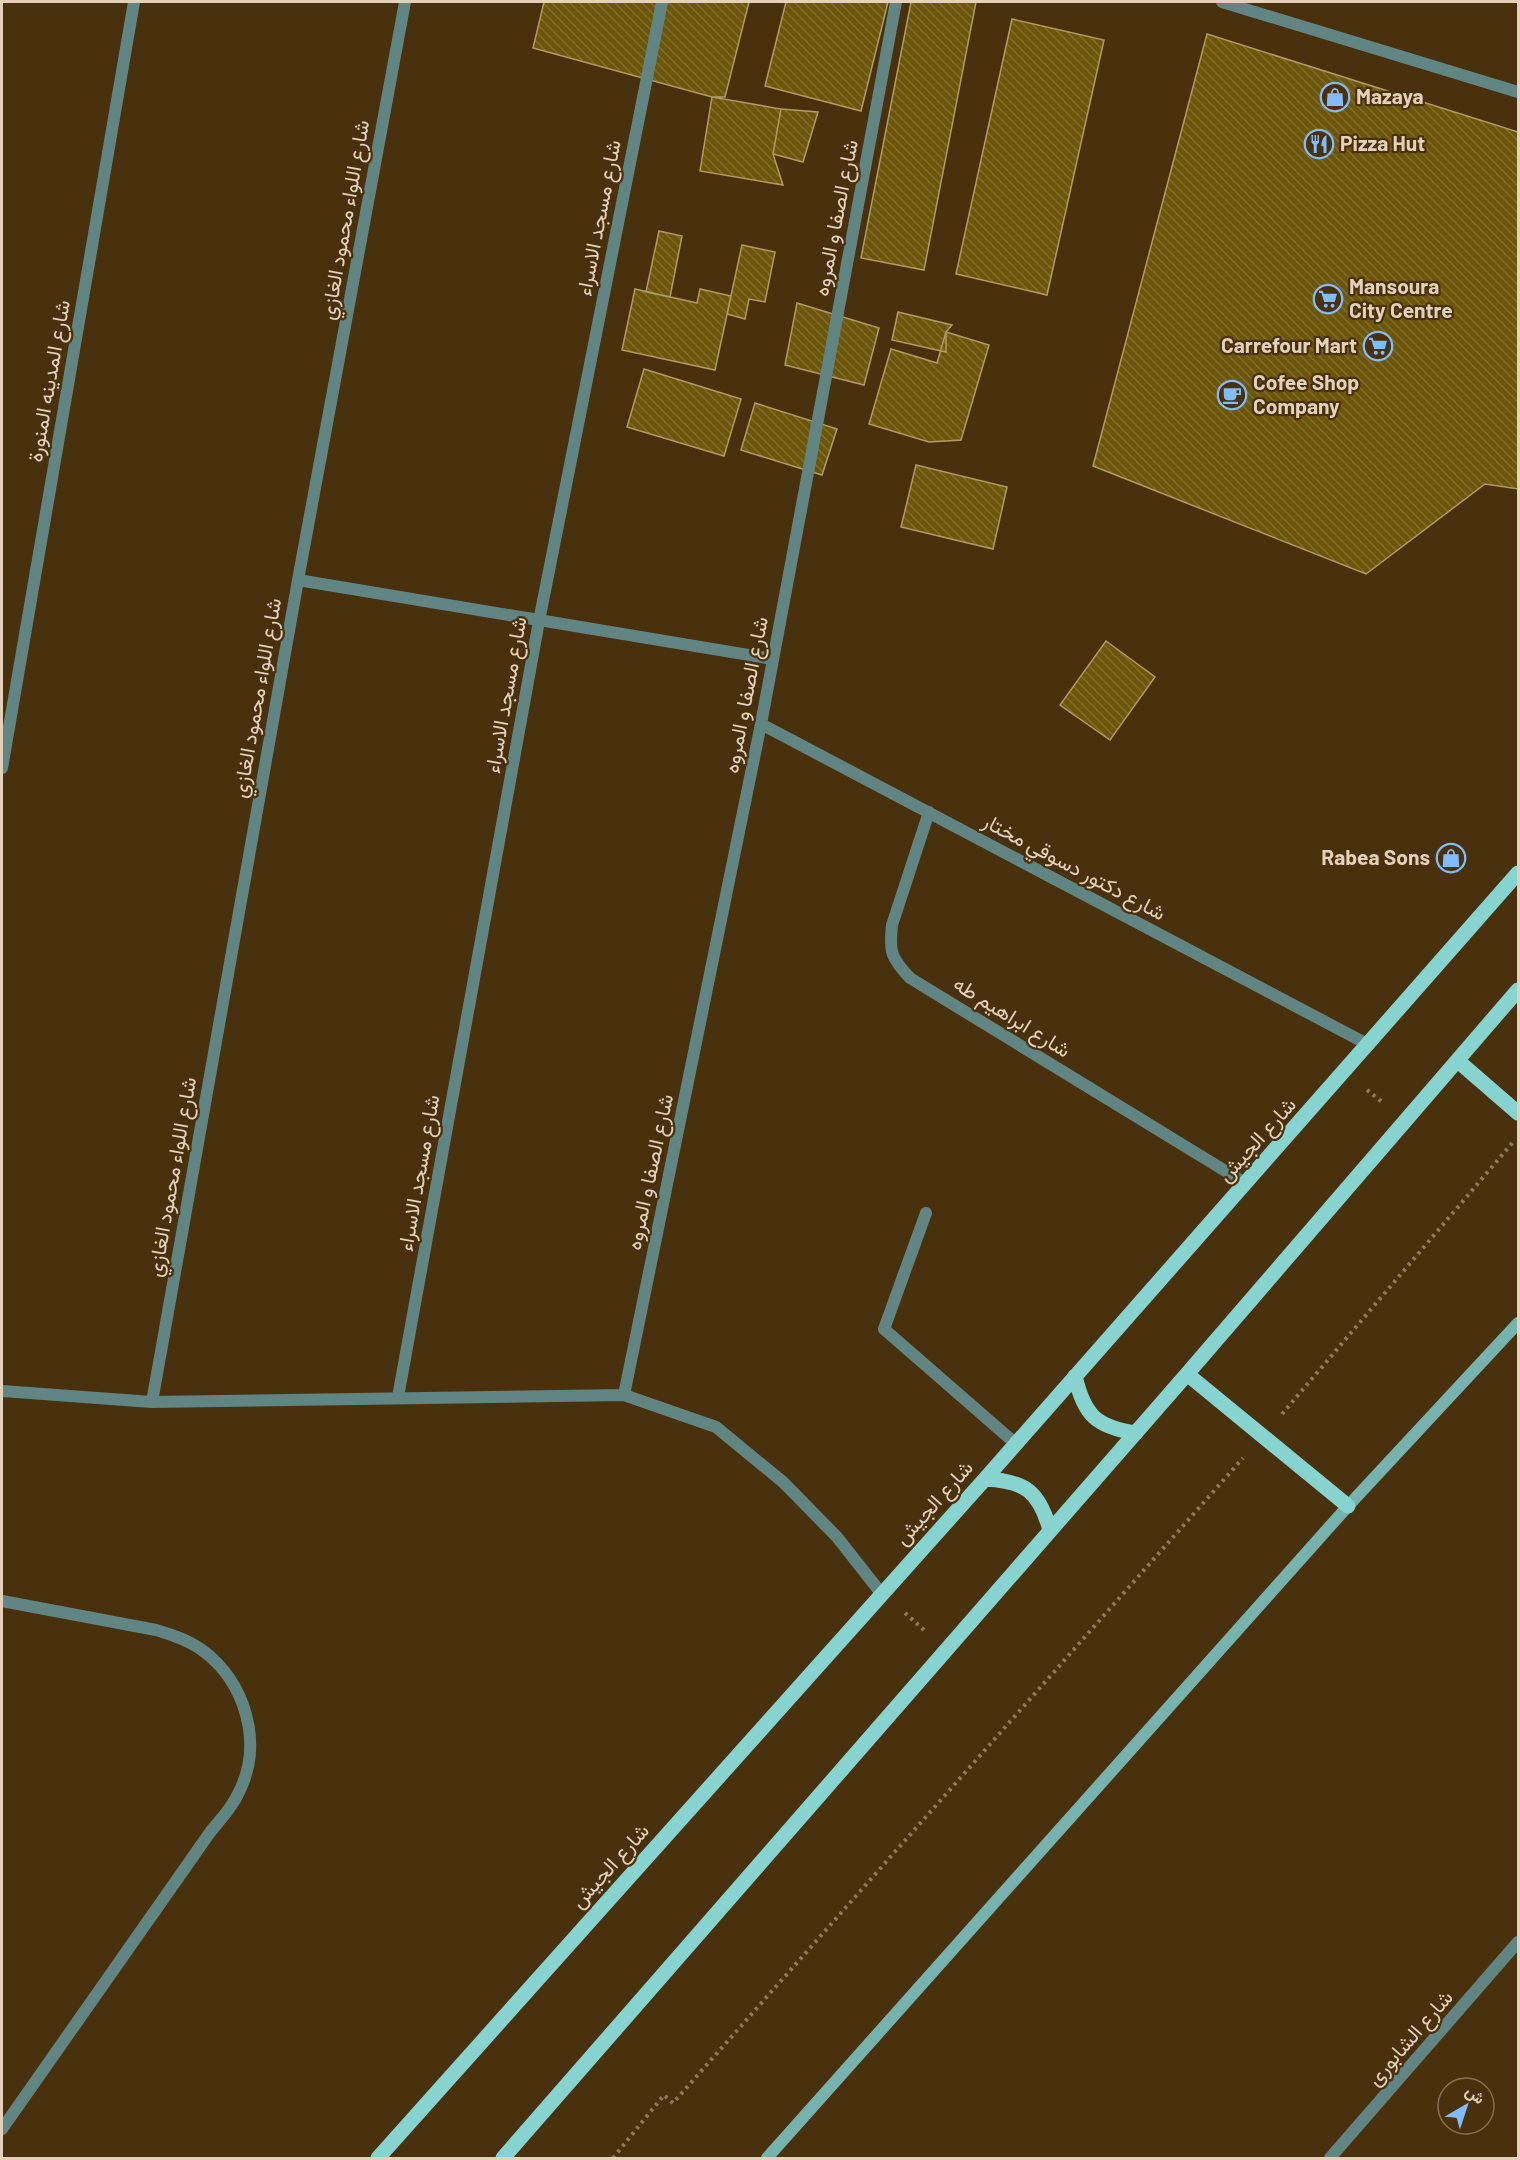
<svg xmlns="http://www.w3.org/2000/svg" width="1520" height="2160" font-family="Barlow,Vazirmatn,sans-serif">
<defs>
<pattern id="building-back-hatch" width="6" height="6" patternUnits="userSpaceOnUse" patternTransform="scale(1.5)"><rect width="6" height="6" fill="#6b5609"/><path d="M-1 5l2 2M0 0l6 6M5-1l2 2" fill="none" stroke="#806d2b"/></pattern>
</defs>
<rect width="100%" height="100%" fill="#4a310d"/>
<path fill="url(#building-back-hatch)" stroke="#af9c65" stroke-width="1.5" d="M544,2H749L725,97H712L533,48Z
M786,2H888L861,111L765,86Z
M911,2H976L924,270L861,258Z
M1012,19L1104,40L1047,295L956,274Z
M1207,34L1518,132V489L1485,484L1366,574L1093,466Z
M712,97L781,109L773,154L783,185L700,171Z
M781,109L818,112L803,162L773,154Z
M659,231L682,236L670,297L646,292Z
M742,245L775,252L765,302L749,299L745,319L727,314Z
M635,289L697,303L700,289L731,296L715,370L622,350Z
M797,303L879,328L864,385L785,365Z
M898,312L952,325L946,332V352L892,340Z
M946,332L989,345L961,440L929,442L869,424L891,349L937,363Z
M644,369L741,399L724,456L627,427Z
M755,403L837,429L822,475L741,450Z
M916,465L1007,487L993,549L901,527Z
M1106,641L1155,677L1110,740L1060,705Z"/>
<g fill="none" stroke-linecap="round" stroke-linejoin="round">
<path stroke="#90795b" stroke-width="4" stroke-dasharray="3 4.5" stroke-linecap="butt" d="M1367,1090L1382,1102
M1282,1414L1514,1141
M905,1613L924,1630
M613,2158L664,2095L673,2103L1243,1458"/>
<path stroke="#618583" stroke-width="12" d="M926,1213L884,1329L1016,1444
M2,1601L156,1630C173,1635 188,1640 202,1650C245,1681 263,1742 240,1790C233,1806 222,1818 211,1831L2,2129"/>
<path stroke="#618583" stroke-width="12" d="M1222,2L1518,92
M298,580L773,659
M761,724L1369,1045
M2,768L134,2
M929,812L892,925C889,952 891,958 910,978L1245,1183
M2,1391L152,1402L624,1395L716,1427L783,1482L837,1537L881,1593
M624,1395L761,724L896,2
M398,1397L539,621L662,2
M152,1402L298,580L405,2
M1330,2158L1518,1942"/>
<path stroke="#76b2ae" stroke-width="12" d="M767,2158L1348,1506L1518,1323"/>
<path stroke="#86d3d0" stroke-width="15" d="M1458,1061L1518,1113
M1187,1374L1348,1506
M1075,1376C1084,1415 1096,1427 1136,1433
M985,1479C1025,1481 1039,1491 1050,1530
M378,2158L985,1479L1518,873
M503,2158L1187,1374L1518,990"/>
</g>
<defs>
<g id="shop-ring" transform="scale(1.5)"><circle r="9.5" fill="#4a310d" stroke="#83bcfb" stroke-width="1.5"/><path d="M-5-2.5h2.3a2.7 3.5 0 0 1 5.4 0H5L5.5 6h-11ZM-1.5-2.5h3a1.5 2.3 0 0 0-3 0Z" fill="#83bcfb"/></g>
<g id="restaurant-ring" transform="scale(1.5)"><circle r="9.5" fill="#4a310d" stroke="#83bcfb" stroke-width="1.5"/><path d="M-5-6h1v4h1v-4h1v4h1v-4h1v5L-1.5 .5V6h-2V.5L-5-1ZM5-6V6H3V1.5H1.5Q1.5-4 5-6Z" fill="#83bcfb"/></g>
<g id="supermarket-ring" transform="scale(1.5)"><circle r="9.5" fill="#4a310d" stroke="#83bcfb" stroke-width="1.5"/><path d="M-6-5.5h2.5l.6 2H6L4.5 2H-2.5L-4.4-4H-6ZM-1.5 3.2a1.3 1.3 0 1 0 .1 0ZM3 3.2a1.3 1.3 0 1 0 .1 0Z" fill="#83bcfb"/></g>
<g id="cafe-ring" transform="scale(1.5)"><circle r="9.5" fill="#4a310d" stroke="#83bcfb" stroke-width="1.5"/><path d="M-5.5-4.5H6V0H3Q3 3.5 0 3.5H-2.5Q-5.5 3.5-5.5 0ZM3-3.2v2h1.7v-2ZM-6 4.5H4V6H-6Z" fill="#83bcfb"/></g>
</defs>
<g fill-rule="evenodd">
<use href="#shop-ring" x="1335" y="97"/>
<use href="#restaurant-ring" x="1319" y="144"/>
<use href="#supermarket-ring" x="1328" y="299"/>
<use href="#supermarket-ring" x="1378" y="346"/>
<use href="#cafe-ring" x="1232" y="395"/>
<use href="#shop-ring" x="1451" y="858"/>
</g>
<g text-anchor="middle" stroke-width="4.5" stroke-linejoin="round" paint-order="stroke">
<g font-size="21" font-weight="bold" fill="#e5d1ba" stroke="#4a310d" text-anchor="start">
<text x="1356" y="104">Mazaya</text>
<text x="1340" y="151">Pizza Hut</text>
<text x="1349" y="294">Mansoura<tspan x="1349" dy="24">City Centre</tspan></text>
<text x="1357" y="353" text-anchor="end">Carrefour Mart</text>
<text x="1253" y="390">Cofee Shop<tspan x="1253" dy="24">Company</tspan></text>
<text x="1430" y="865" text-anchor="end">Rabea Sons</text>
</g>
<g font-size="21" fill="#e5d1ba" stroke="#4a310d">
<text transform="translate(599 218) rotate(-79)" y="7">شارع مسجد الاسراء</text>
<text transform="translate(836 218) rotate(-79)" y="7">شارع الصفا و المروه</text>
<text transform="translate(345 220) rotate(-80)" y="7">شارع اللواء محمود الغازي</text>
<text transform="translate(49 381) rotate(-80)" y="7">شارع المدينه المنورة</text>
<text transform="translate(506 695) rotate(-80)" y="7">شارع مسجد الاسراء</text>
<text transform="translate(746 695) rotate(-79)" y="7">شارع الصفا و المروه</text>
<text transform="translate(257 698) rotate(-80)" y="7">شارع اللواء محمود الغازي</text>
<text transform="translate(1074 867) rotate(28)" y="7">شارع دكتور دسوقي مختار</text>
<text transform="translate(1012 1017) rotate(32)" y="7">شارع ابراهيم طه</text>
<text transform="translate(1257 1140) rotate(-48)" y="7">شارع الجيش</text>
<text transform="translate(650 1172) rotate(-78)" y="7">شارع الصفا و المروه</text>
<text transform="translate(419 1173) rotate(-80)" y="7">شارع مسجد الاسراء</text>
<text transform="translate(172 1177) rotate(-80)" y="7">شارع اللواء محمود الغازي</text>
<text transform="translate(934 1503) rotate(-48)" y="7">شارع الجيش</text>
<text transform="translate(610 1866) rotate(-48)" y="7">شارع الجيش</text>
<text transform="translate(1410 2038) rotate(-49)" y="7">شارع الشابورى</text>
</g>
</g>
<rect width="1520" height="2160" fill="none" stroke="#e5d1ba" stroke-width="6"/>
<g transform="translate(1466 2106) rotate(39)"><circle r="28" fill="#4a310d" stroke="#887152" stroke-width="1.5"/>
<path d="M0-4.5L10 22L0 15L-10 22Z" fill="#83bcfb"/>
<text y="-9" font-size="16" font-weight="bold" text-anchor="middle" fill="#e5d1ba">ش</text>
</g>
</svg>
